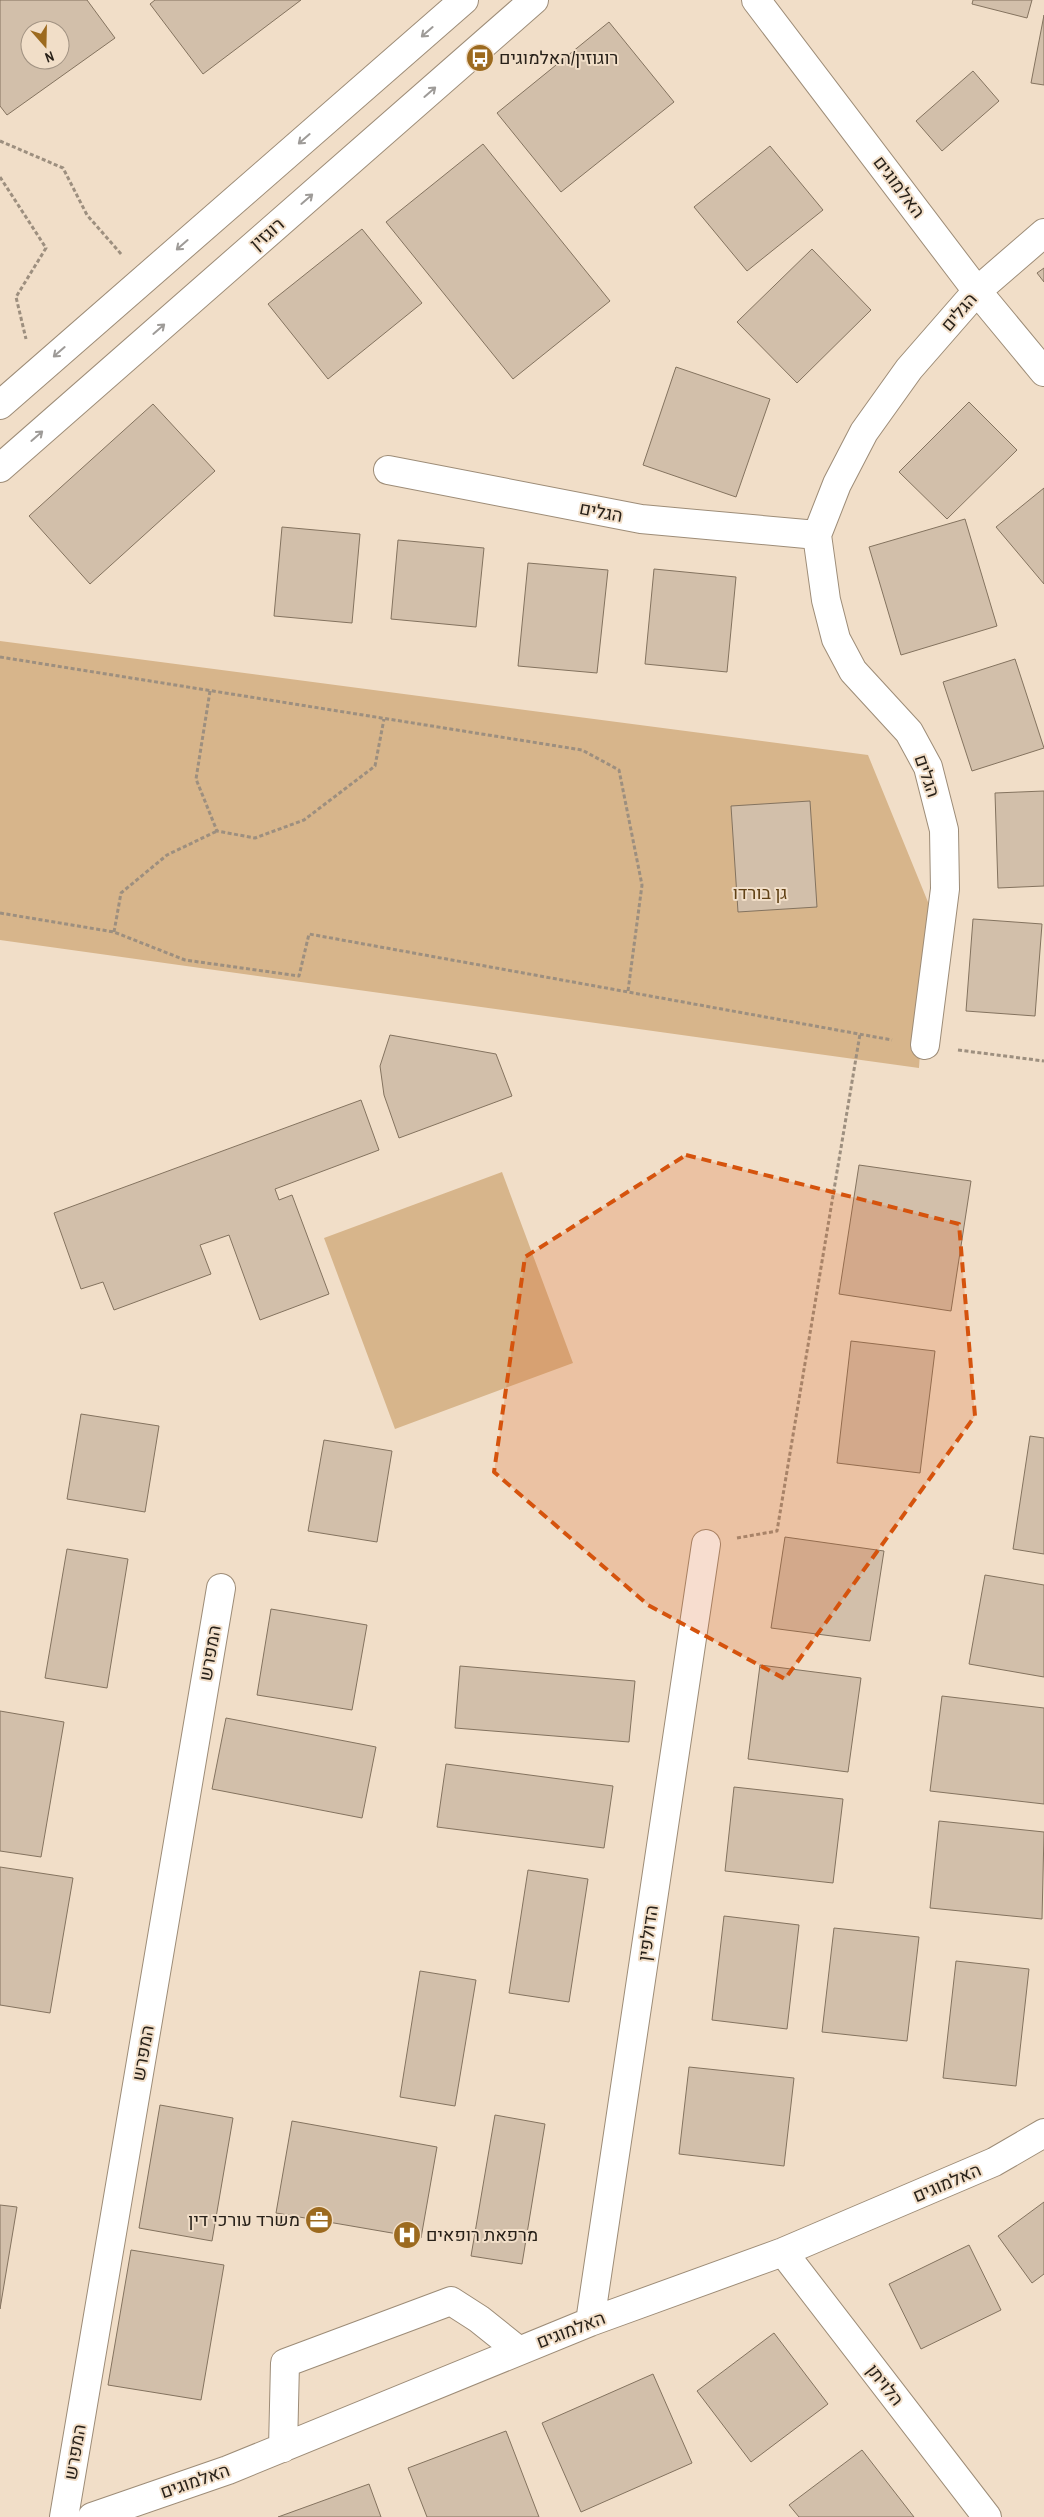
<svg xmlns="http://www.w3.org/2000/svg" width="1044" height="2517" font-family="'Archivo Narrow',Heebo,sans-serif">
<rect width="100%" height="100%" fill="#f1dec8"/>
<path fill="#d7b58b" d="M0,641L868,755L930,907L919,1068L0,940Z
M502,1172L573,1363L395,1429L324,1238Z"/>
<path fill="#d2bfaa" stroke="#84735f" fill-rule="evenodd" d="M0,0H87L115,38L7,115L0,106ZM30,30H60V60H30Z
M155,0H301L203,74L150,4Z
M973,0H1032L1027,18L972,4Z
M1044,15V85L1031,83Z
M609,22L674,102L561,192L497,113Z
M973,71L999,101L942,151L916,121Z
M483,144L610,301L513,379L386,222Z
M770,146L823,210L747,271L694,207Z
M362,229L422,303L328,379L268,304Z
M812,249L871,310L797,383L737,322Z
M1044,268V282L1037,273Z
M676,367L770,399L736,497L643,465Z
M969,402L1017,450L947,519L899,472Z
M153,404L215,471L90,584L29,516Z
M1044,488V584L996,527Z
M965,519L997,626L901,655L869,547Z
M282,527L360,534L352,623L274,616Z
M398,540L484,548L476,627L391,619Z
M528,563L608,570L597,673L518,666Z
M654,569L736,577L727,672L645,664Z
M1015,659L1044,748L972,771L943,682Z
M1044,791V886L998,888L995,793Z
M810,801L817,907L738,912L731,806Z
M973,919L1042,924L1035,1016L966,1011Z
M390,1035L496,1054L512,1096L399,1138L384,1095L380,1066Z
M361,1100L379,1150L275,1189L279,1200L292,1195L329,1294L260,1320L229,1235L200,1245L211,1274L114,1310L103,1282L81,1289L54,1213Z
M859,1165L971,1181L951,1311L839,1294Z
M851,1341L935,1351L920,1473L837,1463Z
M81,1414L159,1426L145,1512L67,1499Z
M1030,1436L1044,1438V1554L1013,1549Z
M324,1440L392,1451L377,1542L308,1531Z
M785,1537L884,1551L870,1641L771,1628Z
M67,1549L128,1559L107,1688L45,1678Z
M985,1575L1044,1585V1677L969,1664Z
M271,1609L367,1625L352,1710L257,1695Z
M760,1665L861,1678L848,1772L748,1759Z
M460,1666L635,1681L629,1742L455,1728Z
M942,1696L1044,1708V1804L930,1791Z
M0,1711L64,1722L41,1857L0,1851Z
M226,1718L376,1747L362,1818L212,1789Z
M446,1764L613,1786L604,1848L437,1827Z
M734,1787L843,1799L833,1883L725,1871Z
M939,1821L1044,1832L1042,1919L930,1908Z
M0,1867L73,1878L50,2013L0,2005Z
M528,1870L588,1879L569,2002L509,1993Z
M724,1916L799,1925L787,2029L712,2020Z
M834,1928L919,1937L907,2041L822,2032Z
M956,1961L1029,1969L1016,2086L943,2078Z
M420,1971L476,1980L455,2106L400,2097Z
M689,2067L794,2078L784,2166L679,2154Z
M160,2105L233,2118L212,2241L139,2228Z
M495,2115L545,2124L522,2264L471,2256Z
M292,2121L437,2147L421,2238L276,2213Z
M1044,2202V2274L1032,2283L998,2236Z
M0,2205L17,2207L0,2309Z
M969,2245L1001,2310L921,2349L889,2284Z
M131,2250L224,2265L201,2400L108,2385Z
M774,2333L828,2404L751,2462L697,2391Z
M653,2374L692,2463L581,2512L542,2423Z
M506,2431L539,2517H427L408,2468Z
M862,2450L914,2517H799L789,2505Z
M369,2484L381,2517H278Z"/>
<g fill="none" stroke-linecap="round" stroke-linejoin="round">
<g stroke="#9d8c77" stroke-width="30">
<path id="minor" d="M756,0L977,291L1044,372
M388,470L641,519L817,535
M925,1045L945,889L944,830L928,767L909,732L853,671L836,639L826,600L817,535L837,484L864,432L909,369L977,291L1044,233
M783,2252L987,2517
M590,2322L706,1544
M283,2448L285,2363L451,2301L479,2319L519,2351
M64,2517L221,1588
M92,2517L228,2470L590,2322L783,2252L994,2162L1044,2133"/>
</g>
<g stroke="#9d8c77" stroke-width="30">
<path id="tertiary" d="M0,405L464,0
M0,468L534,0"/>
</g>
<path stroke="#9d8f7f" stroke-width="3" stroke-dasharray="4 2.5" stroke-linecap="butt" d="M0,141L63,168L87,215L122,255
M0,177L46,248L16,297L26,339
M0,657L582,750L619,770L642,885L628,991
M210,691L196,779L217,831L255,838L304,820L375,766L384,719
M0,913L114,932L185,960L299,976L309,934L892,1040
M114,932L121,893L167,855L217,831
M958,1050L1044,1061
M737,1538L777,1531L860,1034"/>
<use href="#minor" stroke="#fff" stroke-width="28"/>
<use href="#tertiary" stroke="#fff" stroke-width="28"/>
</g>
<defs><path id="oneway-shaft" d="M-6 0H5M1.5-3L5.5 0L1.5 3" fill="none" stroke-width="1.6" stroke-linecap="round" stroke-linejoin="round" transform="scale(1.25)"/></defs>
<g stroke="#9e9b98">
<use href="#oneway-shaft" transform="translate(427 32) rotate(139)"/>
<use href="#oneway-shaft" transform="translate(430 92) rotate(-41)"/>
<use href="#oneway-shaft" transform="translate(304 139) rotate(139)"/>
<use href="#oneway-shaft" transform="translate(307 199) rotate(-41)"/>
<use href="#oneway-shaft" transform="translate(182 245) rotate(139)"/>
<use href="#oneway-shaft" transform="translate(159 329) rotate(-41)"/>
<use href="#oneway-shaft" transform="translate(59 352) rotate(139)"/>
<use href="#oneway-shaft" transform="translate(37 436) rotate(-41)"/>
</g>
<path fill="#d5530d" fill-opacity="0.2" stroke="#d5530d" stroke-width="4" stroke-dasharray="10 6" stroke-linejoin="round" d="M686,1155L959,1224L975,1416L785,1679L648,1605L494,1472L525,1257Z"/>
<defs>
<g id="bus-disc" transform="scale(1.4375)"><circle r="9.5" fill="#9c6a1f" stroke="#f1dec8"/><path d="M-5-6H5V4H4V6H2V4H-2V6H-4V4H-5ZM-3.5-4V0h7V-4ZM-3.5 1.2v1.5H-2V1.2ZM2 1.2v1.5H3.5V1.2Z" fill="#fff"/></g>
<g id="office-disc" transform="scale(1.4375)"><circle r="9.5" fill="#9c6a1f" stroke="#f1dec8"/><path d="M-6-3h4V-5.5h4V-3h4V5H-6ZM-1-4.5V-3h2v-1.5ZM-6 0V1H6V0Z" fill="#fff"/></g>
<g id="hospital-disc" transform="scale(1.4375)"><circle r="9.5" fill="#9c6a1f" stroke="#f1dec8"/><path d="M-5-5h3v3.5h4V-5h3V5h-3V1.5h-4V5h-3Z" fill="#fff"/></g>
</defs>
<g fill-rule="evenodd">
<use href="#bus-disc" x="480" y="58"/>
<use href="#office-disc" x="319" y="2220"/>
<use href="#hospital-disc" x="407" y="2235"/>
</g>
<g text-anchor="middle" stroke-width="4" stroke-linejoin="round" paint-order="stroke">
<g font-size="18" fill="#282119" stroke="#f1dec8" text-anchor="start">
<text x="499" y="64">רוגוזין/האלמוגים</text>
<text x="300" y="2226" text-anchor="end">משרד עורכי דין</text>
<text x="426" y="2241">מרפאת רופאים</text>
</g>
<g font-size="18" fill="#282119" stroke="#f1dec8">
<text transform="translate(899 187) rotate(53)" y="6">האלמוגים</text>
<text transform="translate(267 234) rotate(-41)" y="6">רוגזין</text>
<text transform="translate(959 312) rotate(-49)" y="6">הגלים</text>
<text transform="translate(601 512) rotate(11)" y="6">הגלים</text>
<text transform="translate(927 776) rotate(71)" y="6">הגלים</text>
<text transform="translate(210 1653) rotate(-80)" y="6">המפרש</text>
<text transform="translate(648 1933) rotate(-82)" y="6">הדולפין</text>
<text transform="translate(143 2053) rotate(-80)" y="6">המפרש</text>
<text transform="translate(947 2183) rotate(-23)" y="6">האלמוגים</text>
<text transform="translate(571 2330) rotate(-21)" y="6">האלמוגים</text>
<text transform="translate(885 2385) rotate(52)" y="6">הלויתן</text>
<text transform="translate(75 2452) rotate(-80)" y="6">המפרש</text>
<text transform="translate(195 2481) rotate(-19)" y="6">האלמוגים</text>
</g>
<g font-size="18" fill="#614216" stroke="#f1dec8">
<text x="760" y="899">גן בורדו</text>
</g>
</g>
<g transform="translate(45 45) rotate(160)"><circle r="24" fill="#f1dec8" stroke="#a19282"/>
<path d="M0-4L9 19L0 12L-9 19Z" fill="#9c6a1f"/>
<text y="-8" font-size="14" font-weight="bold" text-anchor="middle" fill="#282119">N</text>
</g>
</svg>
